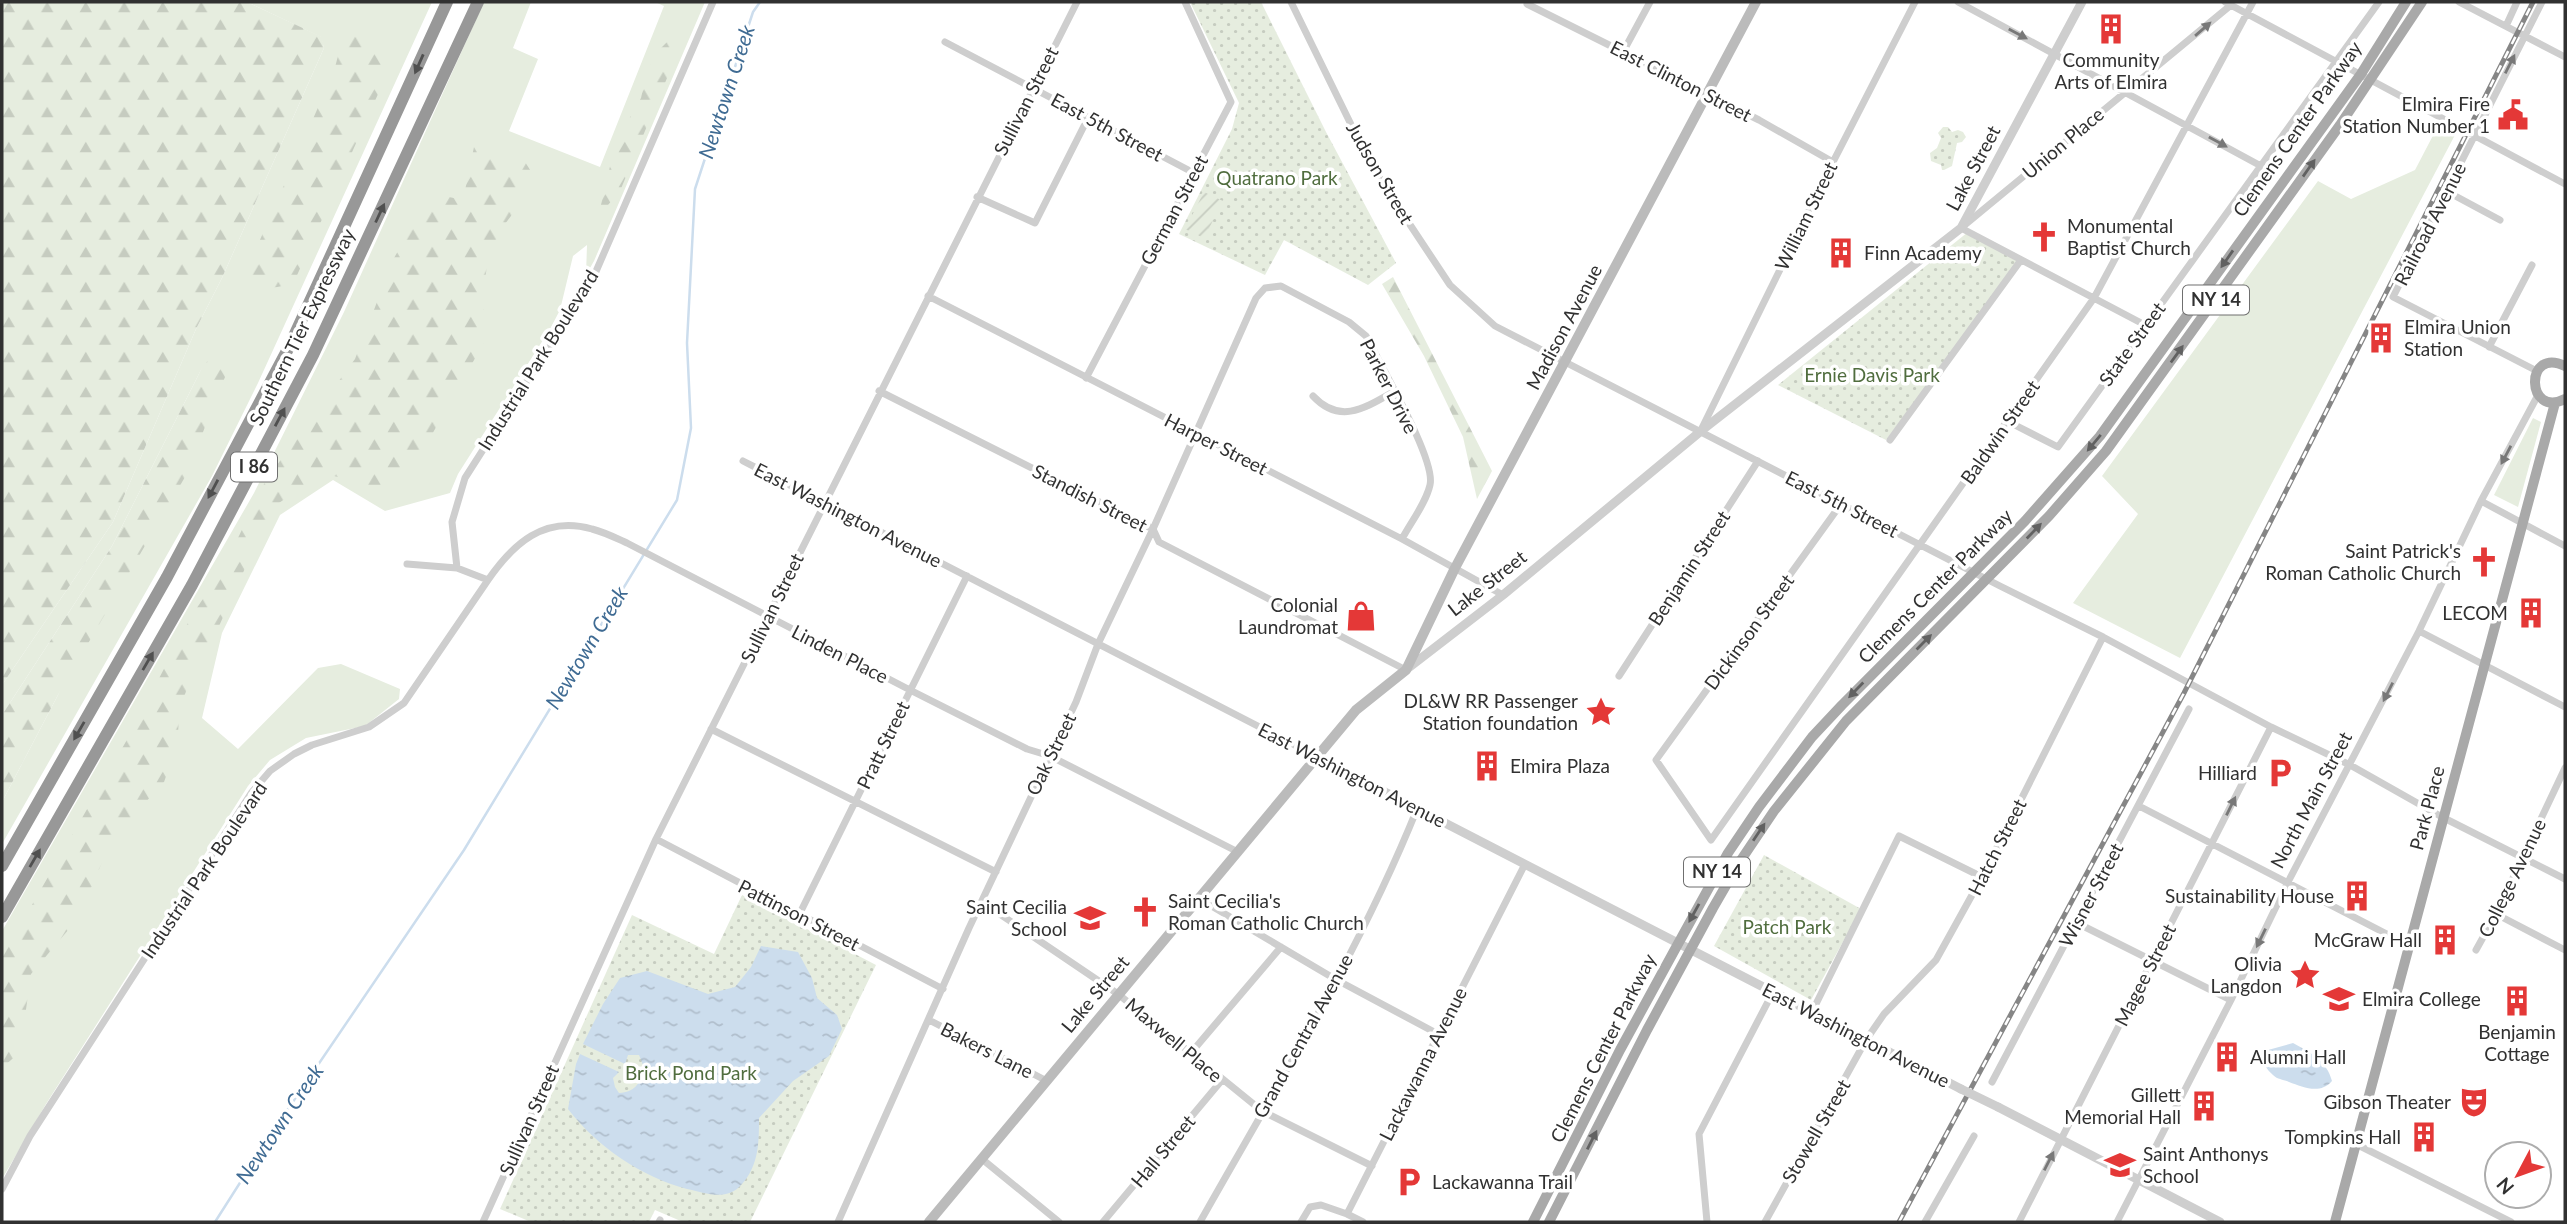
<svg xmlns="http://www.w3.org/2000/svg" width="2567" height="1224" font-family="Lato,sans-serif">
<defs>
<pattern id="forest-firs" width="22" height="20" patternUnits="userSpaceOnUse" patternTransform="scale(1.75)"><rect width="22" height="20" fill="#e6eddf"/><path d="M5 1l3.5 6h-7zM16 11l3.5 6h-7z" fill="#c6ccc0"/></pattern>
<pattern id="park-dots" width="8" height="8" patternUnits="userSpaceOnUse" patternTransform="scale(1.75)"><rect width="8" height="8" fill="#e6eddf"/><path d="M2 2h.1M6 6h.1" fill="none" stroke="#c6ccc0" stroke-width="1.8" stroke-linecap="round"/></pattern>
<pattern id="garden-furrows" width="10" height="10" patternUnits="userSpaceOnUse" patternTransform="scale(1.75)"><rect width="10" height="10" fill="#e6eddf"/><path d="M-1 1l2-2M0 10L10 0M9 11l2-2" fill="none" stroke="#c6ccc0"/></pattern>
<pattern id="water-ripples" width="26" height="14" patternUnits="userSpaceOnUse" patternTransform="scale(1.75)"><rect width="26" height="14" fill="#ccdded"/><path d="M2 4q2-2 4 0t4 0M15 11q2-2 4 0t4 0" fill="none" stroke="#b0becc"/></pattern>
</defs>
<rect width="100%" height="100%" fill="#fff"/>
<path fill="#e6eddf" d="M247,2H432L258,383L212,476L2,844V802L58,695L202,368L112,546L2,715V685L113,522L196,329L222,278L324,48L321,37Z
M484,2H531L513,48L538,59L509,131L600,167L664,6L655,2H705L594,261L586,275L587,245L573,256L560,310L550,329L458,474L450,493L385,511L333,480L280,515L222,633L202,718L238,749L318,668L341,664L400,689L399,699L365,726L306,738L270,760L248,786L46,1104L2,1179V931L254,493L344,312Z
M2439,124L2456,133L2180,658L2073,603L2138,514L2102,476L2318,181L2351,199L2415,170Z
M2533,418L2541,422L2518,507L2494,495Z"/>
<path fill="url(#forest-firs)" d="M2,2H247L322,37L324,48L222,278L196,329L113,522L2,685Z
M356,23L375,34L376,53L391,65L294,282C272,291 263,289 245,274L334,71L342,41Z
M687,30L620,191L608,205L600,209L612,158L625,126L641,98L647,71L660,49L673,36Z
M474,147L514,161L525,162L534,176L525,197L502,228L489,255L481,302L491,330L409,475L383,491L351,480L321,473L272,508L215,635L200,658L180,706L177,746L164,782L112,839L92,886L69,929L31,974L20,1052L2,1068V957L128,738L192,615L222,571L266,480L355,359L394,258L422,210L435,194L463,200Z
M1393,277L1492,471L1477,499L1463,437L1424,356L1382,284Z
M220,345L233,357L185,477L58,695L2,802V715L112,546L202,368Z"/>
<path fill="url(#park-dots)" d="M1190,2H1261L1326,132L1396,263L1368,285L1284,240L1265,275L1179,234L1232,129L1239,103Z
M1943,127H1948L1952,132L1958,130L1963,132L1966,137L1962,142L1957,143L1952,166L1944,170H1942L1941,165L1931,161L1930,153L1937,148L1941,138L1938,133Z
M1968,232L2021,260L1886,440L1778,385Z
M1764,855L1861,909L1811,1000L1714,946Z
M742,895L876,965L750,1222H683L655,1210L649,1222H531L500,1209L632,915L714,954Z"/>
<path fill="url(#garden-furrows)" d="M1204,192L1223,201L1204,238L1185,229Z"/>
<path fill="url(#water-ripples)" d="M761,946L798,952L812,978L817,998L837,1015L842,1029L829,1056L793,1081L759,1118C759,1142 759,1165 742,1184C727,1202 706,1193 687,1189C642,1177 597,1147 568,1109L576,1064L580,1054L619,1072L613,1078L615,1087L619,1093C635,1092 639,1084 645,1070L639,1055H628L625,1064L583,1044L603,1004L620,978L647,971L708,994L735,987L751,967Z
M2293,1043C2310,1052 2327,1061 2332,1081C2320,1095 2303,1087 2289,1082C2283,1079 2278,1080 2273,1075C2267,1070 2263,1063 2259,1056L2268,1050Z"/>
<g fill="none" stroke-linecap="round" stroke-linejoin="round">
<path stroke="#ccdded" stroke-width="2.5" d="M215,1222L271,1134L464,850L677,500L691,428L687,343L695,189L753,12L760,2"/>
<path stroke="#cecece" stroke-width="7" d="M1291,2L1364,151L1387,190L1450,285L1495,326L2000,586L2103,637L2271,727L2350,765L2442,817L2565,879
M1528,2L1527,4L1759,120L1833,162
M1958,2L2261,166
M2225,2L2565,184
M2459,2L2565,57
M2506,26L2517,2
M945,42L1194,173
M1623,52L1650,2
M2446,191L2500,220
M977,197L1035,223L1088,118
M928,296L1402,539L1503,595
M2145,325L1961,228L2231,5
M2489,347L2532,265
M2537,371L2393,297L2542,2
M1086,378L1231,102L1185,2
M879,391L1153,529L1159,542L1406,670
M1313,396C1340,425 1365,408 1395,391
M2007,421L2058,447L2379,2
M1701,430L1833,162L1915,2
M1890,440L2021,260
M743,461L1318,757
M2481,501L2565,546
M1841,504L1656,760L1711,840L2094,298L2253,2
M407,564L457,568L488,580C513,544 544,515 592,529C604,532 616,538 627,543L910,690L1027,749L1050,756L1238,852
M457,568L452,522L465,478L594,276L713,2
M2419,631L2565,707
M1619,676L1758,461
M711,729L996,872
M2139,806L2408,945
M656,839L943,989
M1198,898L1335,979L1438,1034
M982,902L1118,994L1262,1111L1372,1166
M2496,914L2565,950
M799,915L967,576
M2077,923L2231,1000
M2476,950L2496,914L2565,768
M1812,1012L1899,836L1982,877
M929,1020L1045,1080
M1190,1054L1281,947
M1992,1082L2189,709
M2354,1143L2511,1222
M982,1159L1059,1222
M2,1189L30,1136L252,792L270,771L294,754L312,745L369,727L404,703L488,580
M1347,1214L1363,1222
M483,1222L656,839L1077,2
M659,1222L660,1220
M838,1222L969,928L1076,702L1098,644L1153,529L1256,298L1265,288L1281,286L1349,322L1366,336L1373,349C1385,374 1436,461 1430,485C1426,503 1411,522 1402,539
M1103,1222L1222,1080
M1200,1222C1276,1087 1359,953 1417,809
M1301,1222L1310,1207L1321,1205L1347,1214L1525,864
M1707,1222L1699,1134L1773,992
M1765,1222L1866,1040L1884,1014L1936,960L1982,877L2103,637
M1925,1222L1974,1136
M2019,1222L2271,727
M2117,1222L2231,1000L2287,884L2419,631L2481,501L2538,395"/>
<path stroke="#cecece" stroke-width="9" d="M1407,669L1503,595L1701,431L1961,228L2082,2
M1319,758L1961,1089
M1998,1107L2220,1222"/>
<path stroke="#bbb" stroke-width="10" d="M929,1222L1356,710L1406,670L1455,568L1756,2"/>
<path stroke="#a9a9a9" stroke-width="10" d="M2565,366C2524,346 2526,419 2565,399
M1533,1222L1620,1050L1673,953L1728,853L1759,807L1812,737L1842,705L2025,521L2100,436L2361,74L2406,2
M1549,1222L1647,1030L1713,908L1739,863L1774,811L1846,721L2049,516L2106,451L2340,125L2422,2
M2335,1222L2555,403"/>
<path stroke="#989898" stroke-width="12" d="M2,866L167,577L289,347L447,2
M2,917L192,585L313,355L478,2"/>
<g stroke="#868686" stroke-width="5">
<path id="rail" d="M1899,1222L2184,693L2533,2"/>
</g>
<use href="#rail" stroke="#fff" stroke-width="2.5" stroke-dasharray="8" stroke-linecap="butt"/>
<path stroke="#cecece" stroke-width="9" d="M1961,1089L1998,1107"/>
</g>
<defs><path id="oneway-solid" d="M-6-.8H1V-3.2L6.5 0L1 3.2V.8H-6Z" transform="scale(1.75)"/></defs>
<g fill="#787878">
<use href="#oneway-solid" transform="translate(2203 29) rotate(-41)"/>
<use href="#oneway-solid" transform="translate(2018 34) rotate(28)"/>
<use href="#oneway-solid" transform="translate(2510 64) rotate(-63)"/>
<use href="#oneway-solid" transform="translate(2218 142) rotate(29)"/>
<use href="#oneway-solid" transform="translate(2506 455) rotate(118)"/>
<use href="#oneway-solid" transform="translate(2388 692) rotate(117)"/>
<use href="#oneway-solid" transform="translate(2231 806) rotate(-64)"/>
<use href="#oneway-solid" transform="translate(2261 938) rotate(116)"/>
<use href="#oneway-solid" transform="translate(2049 1161) rotate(-63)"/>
</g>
<g fill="#505050">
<use href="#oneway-solid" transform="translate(419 64) rotate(114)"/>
<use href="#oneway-solid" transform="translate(380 213) rotate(-65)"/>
<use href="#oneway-solid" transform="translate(280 417) rotate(-62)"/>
<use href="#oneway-solid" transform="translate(213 489) rotate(118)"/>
<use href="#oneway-solid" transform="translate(148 661) rotate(-60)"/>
<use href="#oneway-solid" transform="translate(79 731) rotate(120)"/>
<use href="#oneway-solid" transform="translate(35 858) rotate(-60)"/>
</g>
<g fill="#616161">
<use href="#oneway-solid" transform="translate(2309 168) rotate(-55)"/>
<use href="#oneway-solid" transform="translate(2227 259) rotate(125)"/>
<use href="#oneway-solid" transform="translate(2177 354) rotate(-54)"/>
<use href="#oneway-solid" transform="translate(2094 443) rotate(130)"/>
<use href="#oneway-solid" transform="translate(2034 531) rotate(-46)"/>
<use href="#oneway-solid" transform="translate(1924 642) rotate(-45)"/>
<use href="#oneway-solid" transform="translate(1856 690) rotate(134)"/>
<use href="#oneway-solid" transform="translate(1759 832) rotate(-56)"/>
<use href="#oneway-solid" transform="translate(1694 913) rotate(119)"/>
<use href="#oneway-solid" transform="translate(1592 1140) rotate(-63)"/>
</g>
<defs>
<g id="building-bare" transform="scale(2.415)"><path d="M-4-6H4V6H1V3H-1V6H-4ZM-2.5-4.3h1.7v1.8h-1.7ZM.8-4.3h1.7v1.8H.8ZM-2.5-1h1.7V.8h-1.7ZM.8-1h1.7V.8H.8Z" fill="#e43837" stroke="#fff" stroke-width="2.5" paint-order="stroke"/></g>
<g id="civic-bare" transform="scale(2.415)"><path d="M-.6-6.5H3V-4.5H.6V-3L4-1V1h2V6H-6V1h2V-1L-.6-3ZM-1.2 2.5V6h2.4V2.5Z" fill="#e43837" stroke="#fff" stroke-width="2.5" paint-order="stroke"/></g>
<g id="church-bare" transform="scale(2.415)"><path d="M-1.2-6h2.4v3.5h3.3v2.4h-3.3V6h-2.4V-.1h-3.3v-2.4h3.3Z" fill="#e43837" stroke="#fff" stroke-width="2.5" paint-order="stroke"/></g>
<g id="shop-bare" transform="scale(2.415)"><path d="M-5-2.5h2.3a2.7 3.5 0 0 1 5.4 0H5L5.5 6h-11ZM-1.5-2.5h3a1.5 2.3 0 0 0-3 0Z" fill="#e43837" stroke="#fff" stroke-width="2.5" paint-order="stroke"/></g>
<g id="sight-bare" transform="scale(2.415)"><path d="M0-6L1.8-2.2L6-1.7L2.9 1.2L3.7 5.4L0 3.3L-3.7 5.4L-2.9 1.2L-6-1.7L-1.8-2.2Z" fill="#e43837" stroke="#fff" stroke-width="2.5" paint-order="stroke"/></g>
<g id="parking-bare" transform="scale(2.415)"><path d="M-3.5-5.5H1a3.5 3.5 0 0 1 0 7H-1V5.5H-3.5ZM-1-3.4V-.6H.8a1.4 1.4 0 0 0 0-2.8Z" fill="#e43837" stroke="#fff" stroke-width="2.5" paint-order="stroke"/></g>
<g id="school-bare" transform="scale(2.415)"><path d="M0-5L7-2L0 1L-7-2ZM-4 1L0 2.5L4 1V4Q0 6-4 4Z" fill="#e43837" stroke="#fff" stroke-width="2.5" paint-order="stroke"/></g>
<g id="university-bare" transform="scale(2.415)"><path d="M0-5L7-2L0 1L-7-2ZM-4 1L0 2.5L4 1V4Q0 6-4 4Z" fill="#e43837" stroke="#fff" stroke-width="2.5" paint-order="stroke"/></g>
<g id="theatre-bare" transform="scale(2.415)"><path d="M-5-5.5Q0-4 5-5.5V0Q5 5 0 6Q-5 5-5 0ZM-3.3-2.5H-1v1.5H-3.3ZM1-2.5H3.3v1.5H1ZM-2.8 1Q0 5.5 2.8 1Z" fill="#e43837" stroke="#fff" stroke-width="2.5" paint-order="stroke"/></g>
</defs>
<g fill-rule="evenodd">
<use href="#building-bare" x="2111" y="29"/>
<use href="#civic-bare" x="2513" y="115"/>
<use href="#church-bare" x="2044" y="237"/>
<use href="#building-bare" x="1841" y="253"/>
<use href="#building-bare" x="2381" y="338"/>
<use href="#church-bare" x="2484" y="562"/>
<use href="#building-bare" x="2531" y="613"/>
<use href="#shop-bare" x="1361" y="616"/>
<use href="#sight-bare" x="1601" y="712"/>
<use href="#building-bare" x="1487" y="766"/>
<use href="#parking-bare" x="2280" y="773"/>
<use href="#building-bare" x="2357" y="896"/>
<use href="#church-bare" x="1145" y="912"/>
<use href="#school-bare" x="1090" y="918"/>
<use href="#building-bare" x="2445" y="940"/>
<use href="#sight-bare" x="2305" y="975"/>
<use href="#university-bare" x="2339" y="999"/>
<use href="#building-bare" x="2517" y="1001"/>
<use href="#building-bare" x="2227" y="1057"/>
<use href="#theatre-bare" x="2474" y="1102"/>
<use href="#building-bare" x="2204" y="1106"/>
<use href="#building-bare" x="2424" y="1137"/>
<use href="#school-bare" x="2120" y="1165"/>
<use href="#parking-bare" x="1409" y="1182"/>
</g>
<g text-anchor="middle" stroke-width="7" stroke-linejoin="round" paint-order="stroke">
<g fill="#fff" stroke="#6f6f6f" stroke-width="2">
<rect x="2183" y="285.5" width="66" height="29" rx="5"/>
<rect x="231" y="452.5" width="46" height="29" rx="5"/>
<rect x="1684" y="857.5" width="66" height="29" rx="5"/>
</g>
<g font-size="18" font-weight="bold" fill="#313131">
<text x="2216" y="306">NY 14</text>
<text x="254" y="473">I 86</text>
<text x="1717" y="878">NY 14</text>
</g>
<g font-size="19" fill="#313131" stroke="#fff" text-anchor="end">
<text x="2111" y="67" text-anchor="middle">Community<tspan x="2111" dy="22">Arts of Elmira</tspan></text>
<text x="2490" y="111">Elmira Fire<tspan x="2490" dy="22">Station Number 1</tspan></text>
<text x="2067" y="233" text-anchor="start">Monumental<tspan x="2067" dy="22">Baptist Church</tspan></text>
<text x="1864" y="260" text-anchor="start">Finn Academy</text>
<text x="2404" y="334" text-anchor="start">Elmira Union<tspan x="2404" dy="22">Station</tspan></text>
<text x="2461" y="558">Saint Patrick's<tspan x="2461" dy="22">Roman Catholic Church</tspan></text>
<text x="1338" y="612">Colonial<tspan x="1338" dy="22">Laundromat</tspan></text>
<text x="2508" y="620">LECOM</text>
<text x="1578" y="708">DL&amp;W RR Passenger<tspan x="1578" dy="22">Station foundation</tspan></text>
<text x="1510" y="773" text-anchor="start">Elmira Plaza</text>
<text x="2257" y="780">Hilliard</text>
<text x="2334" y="903">Sustainability House</text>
<text x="1168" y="908" text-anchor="start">Saint Cecilia's<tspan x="1168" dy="22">Roman Catholic Church</tspan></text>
<text x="1067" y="914">Saint Cecilia<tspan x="1067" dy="22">School</tspan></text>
<text x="2422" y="947">McGraw Hall</text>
<text x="2282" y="971">Olivia<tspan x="2282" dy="22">Langdon</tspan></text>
<text x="2362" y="1006" text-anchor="start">Elmira College</text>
<text x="2517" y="1039" text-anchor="middle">Benjamin<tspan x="2517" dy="22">Cottage</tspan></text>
<text x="2250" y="1064" text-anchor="start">Alumni Hall</text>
<text x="2181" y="1102">Gillett<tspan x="2181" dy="22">Memorial Hall</tspan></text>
<text x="2451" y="1109">Gibson Theater</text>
<text x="2401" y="1144">Tompkins Hall</text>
<text x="2143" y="1161" text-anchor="start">Saint Anthonys<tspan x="2143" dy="22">School</tspan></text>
<text x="1432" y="1189" text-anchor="start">Lackawanna Trail</text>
</g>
<g font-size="19" fill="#313131" stroke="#fff">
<text transform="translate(1681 81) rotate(27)" y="7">East Clinton Street</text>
<text transform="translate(1026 101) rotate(-63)" y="7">Sullivan Street</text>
<text transform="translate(1107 127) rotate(28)" y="7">East 5th Street</text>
<text transform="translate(2297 129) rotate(-55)" y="7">Clemens Center Parkway</text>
<text transform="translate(2063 143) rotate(-40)" y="7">Union Place</text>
<text transform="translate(1973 168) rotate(-62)" y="7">Lake Street</text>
<text transform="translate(1380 173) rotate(60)" y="7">Judson Street</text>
<text transform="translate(1174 210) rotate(-62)" y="7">German Street</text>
<text transform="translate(1806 216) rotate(-64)" y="7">William Street</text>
<text transform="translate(2430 224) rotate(-63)" y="7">Railroad Avenue</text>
<text transform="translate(302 327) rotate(-64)" y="7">Southern Tier Expressway</text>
<text transform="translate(1564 327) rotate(-62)" y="7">Madison Avenue</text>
<text transform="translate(2132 344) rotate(-54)" y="7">State Street</text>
<text transform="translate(538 360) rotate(-58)" y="7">Industrial Park Boulevard</text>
<text transform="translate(1389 386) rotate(63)" y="7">Parker Drive</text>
<text transform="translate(2000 432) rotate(-55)" y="7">Baldwin Street</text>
<text transform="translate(1216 444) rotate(27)" y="7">Harper Street</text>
<text transform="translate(1090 498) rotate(27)" y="7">Standish Street</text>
<text transform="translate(1842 504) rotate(27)" y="7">East 5th Street</text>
<text transform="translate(848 515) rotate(27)" y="7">East Washington Avenue</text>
<text transform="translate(1689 568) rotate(-57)" y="7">Benjamin Street</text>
<text transform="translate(1487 583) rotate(-38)" y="7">Lake Street</text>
<text transform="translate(1935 586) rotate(-45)" y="7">Clemens Center Parkway</text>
<text transform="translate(772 608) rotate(-64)" y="7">Sullivan Street</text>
<text transform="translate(1749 632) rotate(-54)" y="7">Dickinson Street</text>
<text transform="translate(840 654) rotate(27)" y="7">Linden Place</text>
<text transform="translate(883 745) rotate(-64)" y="7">Pratt Street</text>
<text transform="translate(1051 754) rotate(-64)" y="7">Oak Street</text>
<text transform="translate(1352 775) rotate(27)" y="7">East Washington Avenue</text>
<text transform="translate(2311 800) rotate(-62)" y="7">North Main Street</text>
<text transform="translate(2427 808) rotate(-75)" y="7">Park Place</text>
<text transform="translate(1997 847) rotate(-63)" y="7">Hatch Street</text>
<text transform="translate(204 870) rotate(-56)" y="7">Industrial Park Boulevard</text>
<text transform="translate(2512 878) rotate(-64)" y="7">College Avenue</text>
<text transform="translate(2091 895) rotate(-62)" y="7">Wisner Street</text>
<text transform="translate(799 915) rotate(27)" y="7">Pattinson Street</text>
<text transform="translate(2145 975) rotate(-63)" y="7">Magee Street</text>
<text transform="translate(1095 994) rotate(-50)" y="7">Lake Street</text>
<text transform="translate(1856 1035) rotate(27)" y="7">East Washington Avenue</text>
<text transform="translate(1303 1036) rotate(-61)" y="7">Grand Central Avenue</text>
<text transform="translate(1174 1040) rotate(40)" y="7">Maxwell Place</text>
<text transform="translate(1603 1048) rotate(-63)" y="7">Clemens Center Parkway</text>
<text transform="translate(987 1050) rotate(27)" y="7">Bakers Lane</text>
<text transform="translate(1423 1064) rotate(-63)" y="7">Lackawanna Avenue</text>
<text transform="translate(529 1120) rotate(-66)" y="7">Sullivan Street</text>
<text transform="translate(1816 1131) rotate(-60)" y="7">Stowell Street</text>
<text transform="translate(1163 1151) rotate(-50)" y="7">Hall Street</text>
</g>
<g font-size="19" fill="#506d3e" stroke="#fff">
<text x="1277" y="185">Quatrano Park</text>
<text x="1872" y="382">Ernie Davis Park</text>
<text x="1787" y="934">Patch Park</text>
<text x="691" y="1080">Brick Pond Park</text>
</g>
<g font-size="21" font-style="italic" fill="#3f6b93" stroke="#fff">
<text transform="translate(727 92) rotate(-72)" y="7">Newtown Creek</text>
<text transform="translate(587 648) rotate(-59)" y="7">Newtown Creek</text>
<text transform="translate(280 1124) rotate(-56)" y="7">Newtown Creek</text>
</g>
</g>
<rect width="2567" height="1224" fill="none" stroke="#313131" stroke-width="7"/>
<g transform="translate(2518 1175) rotate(229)"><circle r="33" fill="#ffffff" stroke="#adadad" stroke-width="2"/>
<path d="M0-5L12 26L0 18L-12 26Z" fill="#e43837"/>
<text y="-10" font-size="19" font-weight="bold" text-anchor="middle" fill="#313131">N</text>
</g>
</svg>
